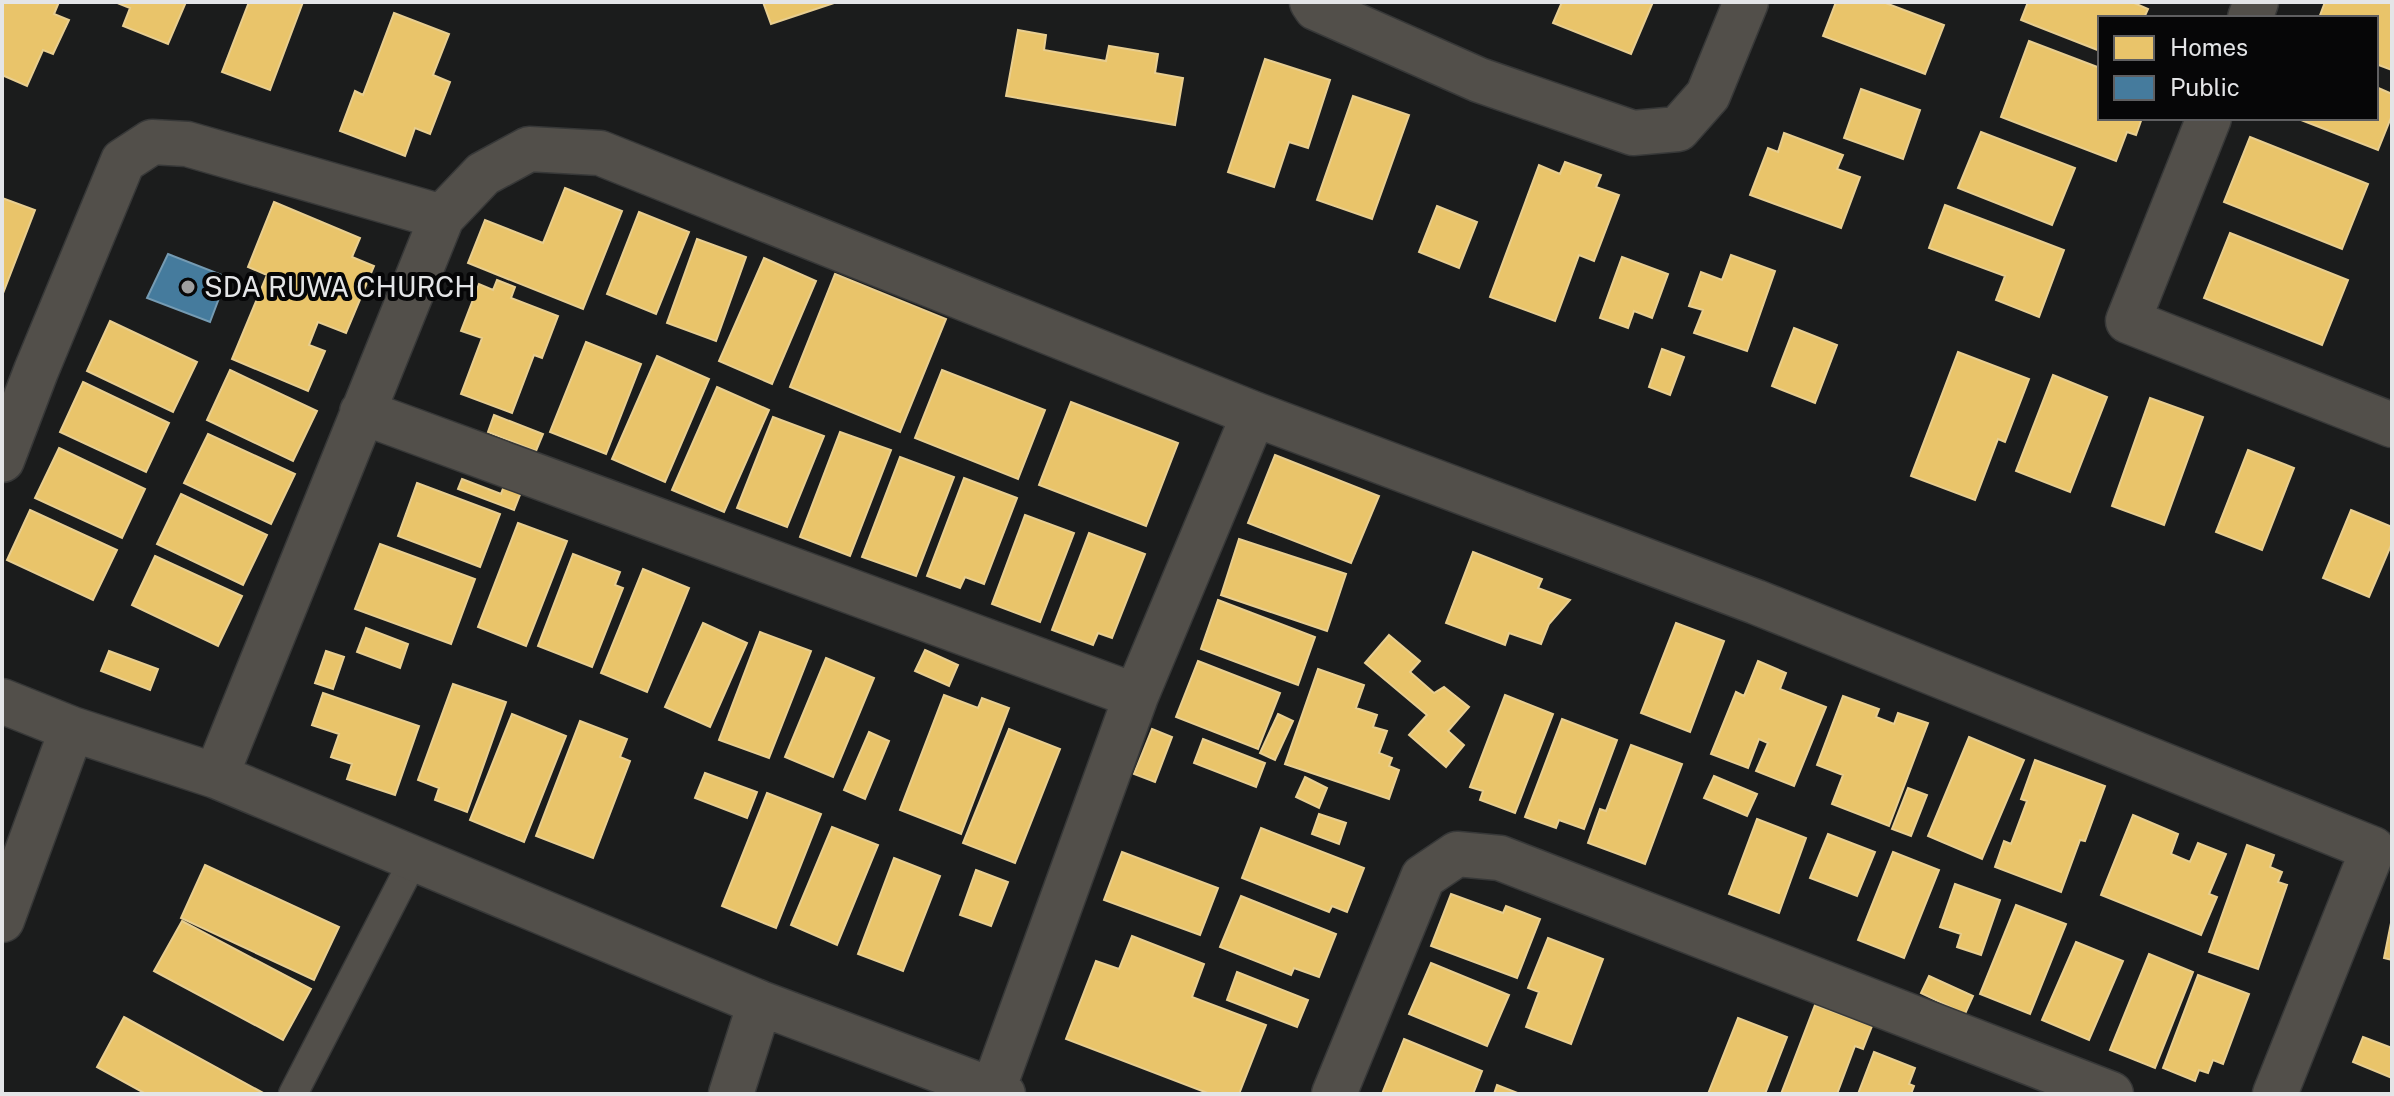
<svg xmlns="http://www.w3.org/2000/svg" width="2394" height="1096" font-family="'Public Sans',sans-serif">
<rect width="100%" height="100%" fill="#1b1c1c"/>
<path fill="#e9c46a" stroke="#e8ce90" stroke-width="2" d="M2,2H59L54,14L69,20L53,54L43,50L27,86L2,75Z
M115,2H186L168,44L123,26L130,8Z
M249,2H303L270,90L222,72Z
M763,2H837L771,24Z
M1562,2H1653L1631,54L1553,23Z
M1836,2H1883L1944,25L1925,74L1823,36Z
M2028,2H2132L2148,9L2144,18H2100V51L2021,20Z
M2325,2H2392V70L2376,64V18H2319Z
M394,13L449,34L433,75L450,82L430,134L415,128L405,156L340,131L355,91L363,95Z
M1018,30L1046,35L1044,50L1106,61L1109,46L1158,54L1155,73L1183,78L1175,125L1006,96Z
M2029,41L2100,68V118H2142L2136,135L2127,132L2116,161L2001,117Z
M1265,59L1330,80L1308,148L1289,142L1274,187L1228,172Z
M2376,87L2392,94V115L2378,150L2296,118H2376Z
M1861,89L1920,110L1903,159L1844,138Z
M1353,96L1409,115L1372,219L1317,200Z
M1981,132L2075,168L2052,225L1958,188Z
M1784,133L1843,155L1837,169L1860,177L1841,228L1750,195L1768,148L1778,152Z
M2250,137L2368,184L2342,249L2224,202Z
M1565,162L1601,175L1596,187L1619,195L1594,261L1579,255L1555,321L1490,297L1539,165L1560,174Z
M565,188L622,211L583,309L468,263L485,220L543,243Z
M2,198L35,210L2,296Z
M274,202L360,238L352,257L374,266L346,333L318,322L309,345L325,351L308,391L232,359L267,275L248,267Z
M1945,205L2064,250L2039,317L1996,300L2005,276L1929,248Z
M1437,206L1477,222L1459,268L1419,252Z
M639,212L689,232L656,314L607,294Z
M2230,233L2348,280L2322,345L2204,298Z
M697,239L746,257L716,341L667,323Z
M1731,255L1775,271L1747,351L1694,333L1703,310L1689,306L1701,272L1722,280Z
M1622,257L1668,274L1652,318L1634,311L1628,328L1600,318Z
M764,258L816,281L772,384L719,361Z
M835,274L946,319L900,432L790,387Z
M497,280L515,287L511,298L558,316L542,358L534,355L512,413L461,394L482,338L461,331L479,284L493,290Z
M110,321L197,362L173,412L87,371Z
M1794,328L1837,345L1815,403L1772,386Z
M586,342L641,364L606,454L550,432Z
M1662,349L1684,357L1670,395L1649,387Z
M1958,352L2029,379L2005,442L1998,439L1975,500L1911,476Z
M657,356L709,379L665,482L612,459Z
M230,370L317,411L293,461L207,420Z
M942,370L1045,410L1018,479L915,438Z
M2053,375L2107,397L2070,492L2016,471Z
M83,382L169,423L146,472L60,432Z
M717,387L769,410L724,512L672,490Z
M2150,398L2203,417L2164,525L2112,506Z
M1071,402L1178,443L1146,526L1039,485Z
M494,415L543,434L536,451L488,432Z
M773,417L824,436L787,527L737,508Z
M840,432L891,450L850,556L800,537Z
M208,434L295,474L271,524L184,483Z
M59,448L145,489L122,538L35,498Z
M2248,450L2294,468L2262,550L2216,532Z
M1275,455L1379,496L1351,563L1248,523Z
M900,457L954,477L916,576L862,557Z
M964,478L1017,498L984,584L965,577L960,588L927,576Z
M462,479L501,494L506,480L523,487L514,510L458,489Z
M417,483L500,514L480,567L398,536Z
M181,494L267,535L243,585L157,544Z
M30,510L117,550L93,600L7,560Z
M2351,510L2392,527V543L2369,597L2323,578Z
M1025,515L1074,533L1040,622L992,604Z
M518,523L567,541L526,646L478,627Z
M1089,533L1145,554L1112,638L1098,633L1093,645L1052,630Z
M1239,539L1346,574L1327,631L1221,595Z
M380,544L475,579L451,644L355,609Z
M1473,552L1542,579L1538,588L1570,600L1549,624L1541,644L1509,633L1505,645L1446,623Z
M573,554L620,572L615,585L623,588L592,667L538,646Z
M155,556L242,596L218,646L132,605Z
M643,569L689,588L647,692L601,673Z
M1218,600L1315,637L1298,685L1201,649Z
M703,623L747,643L710,727L665,707Z
M1676,623L1724,641L1690,732L1641,713Z
M366,628L408,644L400,668L357,652Z
M760,632L811,651L769,758L719,740Z
M1389,635L1420,661L1410,672L1434,693L1444,687L1469,707L1448,731L1464,745L1446,767L1409,735L1427,715L1365,663Z
M925,650L958,665L949,686L915,671Z
M109,651L158,669L150,690L101,671Z
M326,651L344,657L333,689L315,683Z
M826,658L874,678L833,777L785,757Z
M1198,661L1280,693L1258,749L1176,717Z
M1758,661L1786,673L1780,689L1826,707L1794,786L1756,771L1768,743L1759,739L1748,768L1711,754L1736,692L1744,696Z
M1318,669L1364,685L1356,708L1377,715L1373,727L1387,731L1379,753L1392,758L1389,766L1399,770L1389,799L1285,764Z
M453,684L506,702L467,812L435,800L439,788L418,780Z
M323,693L419,726L395,795L347,779L352,764L331,757L339,734L312,725Z
M944,695L978,708L982,698L1009,708L961,834L900,810Z
M1505,695L1553,714L1515,813L1480,800L1483,791L1470,787Z
M1843,696L1879,709L1876,717L1894,724L1898,713L1928,723L1889,826L1832,804L1843,775L1817,765Z
M512,714L566,736L524,842L470,820Z
M1278,714L1293,721L1275,760L1260,753Z
M1562,719L1617,740L1584,829L1559,820L1556,828L1525,817Z
M580,721L627,739L620,757L630,761L593,858L536,836Z
M1009,729L1060,749L1015,863L963,843Z
M1152,729L1172,737L1155,782L1134,774Z
M869,732L889,741L865,799L844,790Z
M1969,737L2024,760L1982,859L1928,836Z
M1203,739L1265,763L1256,787L1194,763Z
M1631,745L1682,764L1645,864L1588,843L1600,809L1606,811Z
M2035,760L2105,786L2085,841L2080,840L2061,892L1995,867L2004,841L2011,844L2027,801L2021,799Z
M705,773L757,792L747,818L695,798Z
M1714,776L1757,794L1747,816L1704,798Z
M1305,777L1327,788L1319,808L1296,797Z
M1908,788L1927,795L1911,836L1892,829Z
M767,793L821,814L776,928L722,906Z
M1319,814L1346,823L1339,844L1312,834Z
M2133,815L2178,834L2171,854L2190,862L2198,843L2226,854L2209,894L2217,897L2201,935L2101,895Z
M1757,819L1806,838L1779,913L1729,894Z
M832,827L878,845L837,945L791,925Z
M1261,828L1364,868L1347,912L1332,906L1329,912L1242,878Z
M1828,834L1875,852L1857,896L1810,878Z
M2247,845L2274,855L2270,867L2282,872L2278,882L2287,885L2258,969L2209,952Z
M1122,852L1218,888L1200,935L1104,900Z
M1893,852L1939,870L1904,958L1858,940Z
M894,858L940,876L903,971L858,954Z
M205,865L339,927L314,980L181,918Z
M976,870L1008,882L991,926L960,915Z
M1955,884L2000,900L1981,955L1957,947L1961,934L1940,927Z
M1451,894L1503,913L1506,906L1540,919L1517,978L1431,946Z
M1241,896L1336,934L1319,977L1294,968L1291,975L1220,947Z
M2016,905L2066,924L2030,1014L1980,994Z
M2392,918V960L2384,958Z
M182,921L311,989L283,1040L154,971Z
M1132,936L1204,964L1192,997L1266,1025L1239,1094H1210L1066,1039L1096,961L1119,969Z
M1548,938L1603,959L1571,1044L1526,1027L1539,992L1528,988Z
M2076,942L2123,961L2089,1040L2042,1020Z
M2149,954L2193,972L2155,1068L2110,1050Z
M1431,963L1509,995L1487,1046L1409,1014Z
M1237,972L1308,1000L1297,1027L1227,1000Z
M2198,975L2249,994L2223,1064L2213,1060L2208,1073L2199,1070L2195,1081L2163,1068Z
M1929,976L1973,996L1965,1014L1921,993Z
M1815,1005L1872,1026L1863,1049L1855,1046L1837,1094H1781Z
M124,1017L265,1094H146L97,1067Z
M1738,1018L1787,1037L1765,1094H1708Z
M2363,1037L2392,1048V1078L2353,1062Z
M1404,1039L1482,1071L1473,1094H1382Z
M1874,1052L1915,1068L1909,1084L1914,1086L1911,1094H1858Z
M1497,1085L1520,1094H1494Z"/>
<path fill="#457b9d" stroke="#759bb3" stroke-width="2" d="M168,254L227,277L210,322L147,298Z"/>
<g fill="none" stroke-linecap="round" stroke-linejoin="round">
<g stroke="#373838" stroke-width="31">
<path id="service" d="M293,1094L414,859"/>
</g>
<g stroke="#373838" stroke-width="47">
<path id="minor" d="M1312,2L1316,8L1479,80L1633,133L1678,129L1708,95L1746,2
M2250,18L2256,2
M2209,118L2128,321L2392,425
M362,412L1136,696
M2,460L36,371L123,161L152,142L187,144L442,217
M2,701L72,729L216,776L760,1003L1003,1094
M216,776L442,217L483,174L529,149L600,153L1254,414L1756,602L2373,849L2275,1094
M2,920L72,729
M993,1090L1136,696L1254,414
M731,1094L760,1003
M1334,1094L1423,877L1457,854L1500,858L2111,1094"/>
</g>
<use href="#service" stroke="#524f4a" stroke-width="28"/>
<use href="#minor" stroke="#524f4a" stroke-width="44"/>
</g>
<circle fill="#9e9fa0" stroke="#060607" stroke-width="3" cx="188" cy="287" r="8"/>
<g text-anchor="middle" stroke-width="8" stroke-linejoin="round" paint-order="stroke">
<g font-size="28" fill="#e4e5e7" stroke="#060607" text-anchor="start">
<text x="204" y="297">SDA RUWA CHURCH</text>
</g>
</g>
<rect width="2394" height="1096" fill="none" stroke="#e4e5e7" stroke-width="8"/>
<rect x="2098" y="16" width="280" height="104" fill="#060607" stroke="#5f5f61" stroke-width="2"/>
<rect x="2114" y="36" width="40" height="24" fill="#e9c46a" stroke="#5f5f61" stroke-width="2"/>
<text x="2170" y="56" font-size="24" fill="#e4e5e7">Homes</text>
<rect x="2114" y="76" width="40" height="24" fill="#457b9d" stroke="#5f5f61" stroke-width="2"/>
<text x="2170" y="96" font-size="24" fill="#e4e5e7">Public</text>
</svg>
